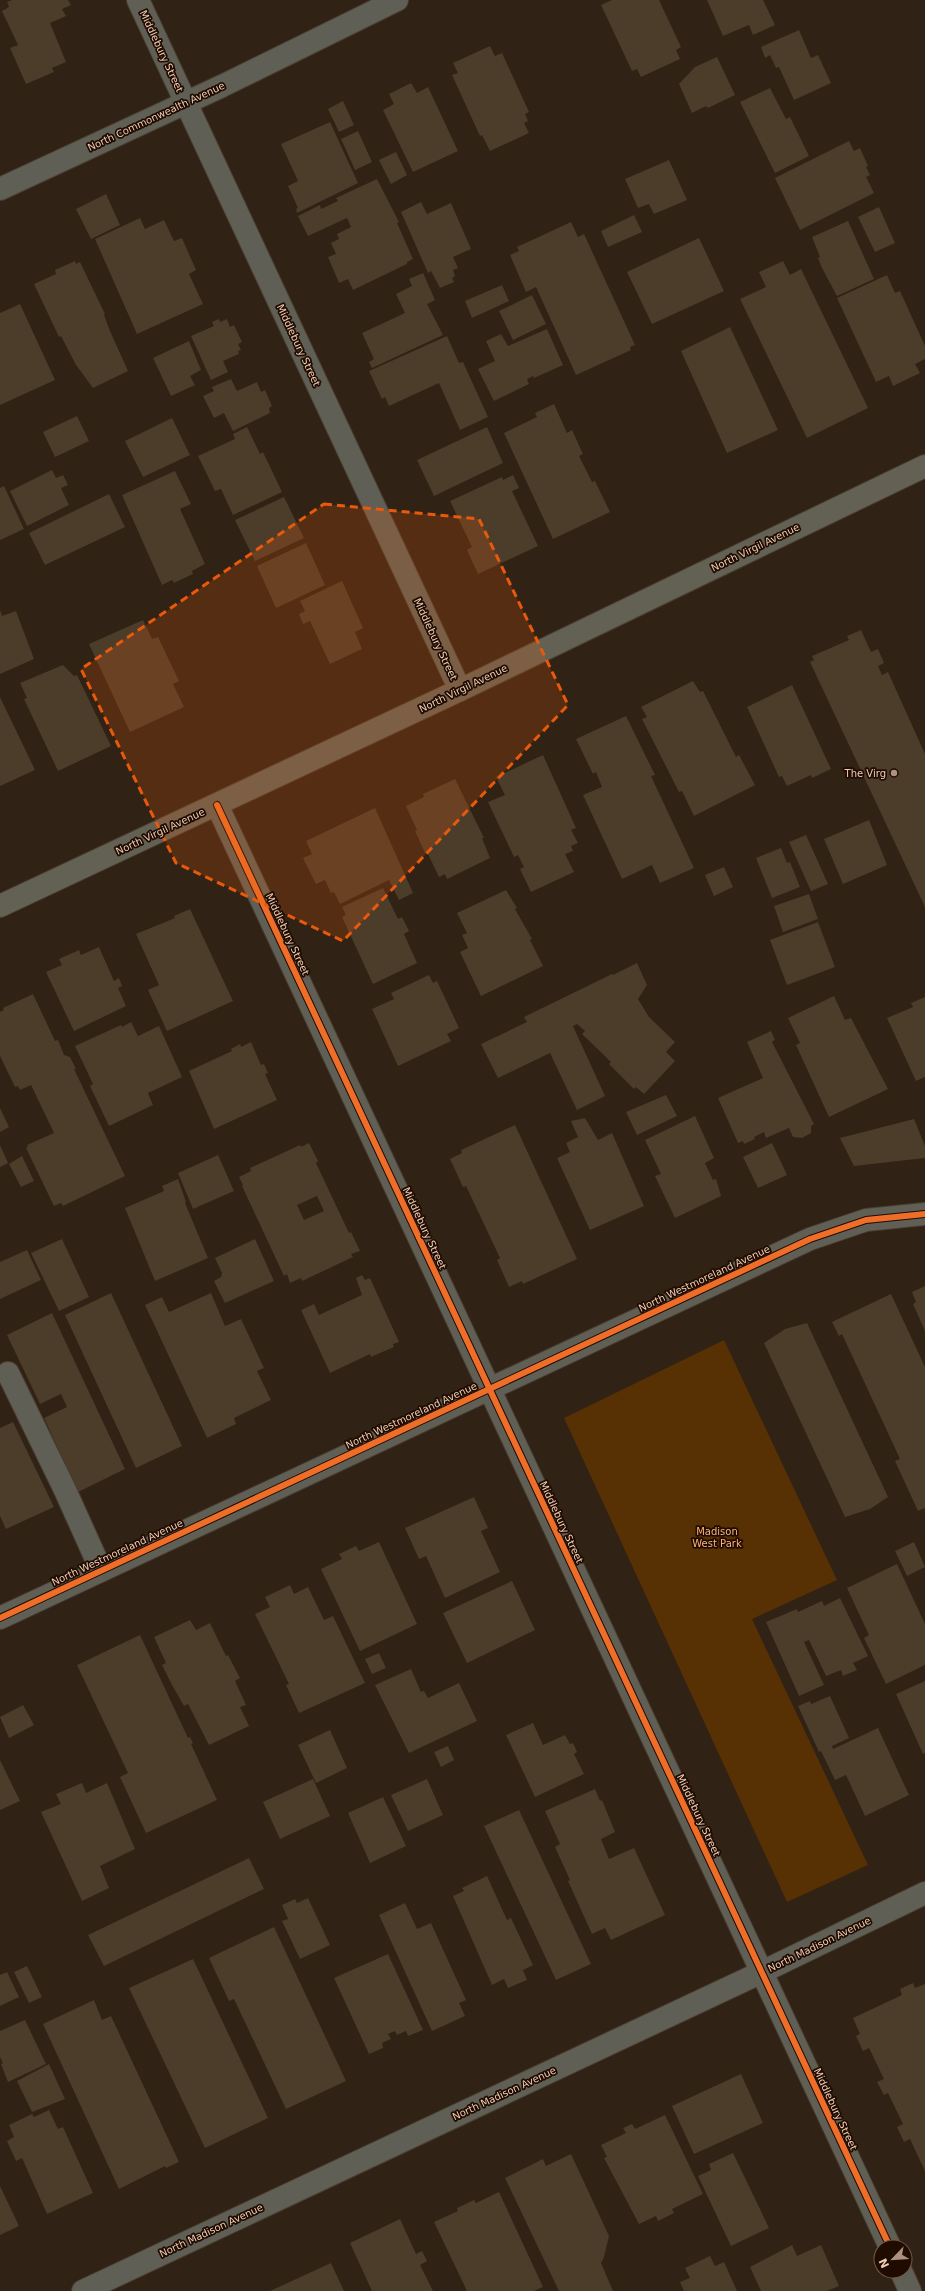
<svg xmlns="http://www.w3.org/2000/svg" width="925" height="2291" font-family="'DejaVu Sans',sans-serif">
<rect width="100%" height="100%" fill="#302214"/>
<path fill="#573004" d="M724,1340L837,1580L752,1619L868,1865L787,1902L564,1418Z"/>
<path fill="#4c3c2a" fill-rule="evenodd" d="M12,0H68L71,5L62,9L66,16L50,23L66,62L52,68L54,72L26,84L10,48L18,45L2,11L9,7L7,2Z
M612,0H659L681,47L676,50L680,59L641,77L637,69L632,71L601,5Z
M707,0H763L775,25L753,35L749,25L723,36Z
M799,30L811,58L818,55L831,83L794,100L779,67L776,68L770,55L765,58L761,47Z
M490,46L495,56L502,53L529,112L525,114L528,121L524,123L529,133L490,151L482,135L480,136L452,75L458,73L453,63Z
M717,57L735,95L708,108L706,106L692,113L679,84L695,67Z
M411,83L417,93L428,87L458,151L413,172L383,110L394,104L389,94Z
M770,88L786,119L790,117L809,156L775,173L740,102Z
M343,101L354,125L339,132L328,109Z
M330,122L358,183L297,213L296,209L298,208L288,186L298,181L281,144Z
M358,131L372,162L355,170L341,139Z
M849,141L854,151L860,148L868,166L866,167L870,175L866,177L874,193L800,230L775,178Z
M396,152L407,175L391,184L379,160Z
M669,160L687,200L654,214L649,204L638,208L625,179Z
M377,179L399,222L397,223L413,259L407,262V264L353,290L348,279L339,283L328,257L336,254L331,243L339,239L337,234L351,227L347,218L308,236L298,216L320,205L321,209L338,201L336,198Z
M106,194L120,225L91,239L76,209Z
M421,202L427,214L451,203L471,249L453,257L458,268L453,270L455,276L452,278L454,282L440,288L431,271L428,273L401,212Z
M879,207L895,243L875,252L858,217Z
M634,215L642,232L608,247L601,231Z
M140,218L145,229L164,220L174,241L182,238L196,270L189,274L203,304L137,334L95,239Z
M848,221L874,279L837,296L822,268L818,258L820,257L812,237Z
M571,222L578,237L584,234L635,345L630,347L631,350L576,375L536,287L526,292L510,255L519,251L517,247Z
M699,238L724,291L652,324L627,272Z
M75,261L76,264L80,262L105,314L104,315L110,331L128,371L93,388L76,365L61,336L59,337L34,284L56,274L55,270Z
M783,261L790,275L801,269L868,408L807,438L740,299L766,287L759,272Z
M423,273L435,300L427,304L443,335L372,368L369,362L374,359L362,333L405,313L396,294L412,286L409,279Z
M887,275L895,293L900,291L925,346V359L915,364L920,373L893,386L889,376L876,382L837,298Z
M502,285L509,301L472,318L465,301Z
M532,295L546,324L513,340L499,311Z
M20,304L55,380L0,405V313Z
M219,319L220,322L227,319L230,327L234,325L242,342L238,344L241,350L238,351L239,354L223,361L228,372L211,380L191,336L214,326L212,322Z
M730,327L778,430L727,453L681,351Z
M547,329L563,365L534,378L533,376L527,379L529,384L494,401L478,369L495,361L486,341L501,334L508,346Z
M447,336L459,363L463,362L488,417L460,430L439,383L389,406L385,397L382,399L369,371Z
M189,341L201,370L190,376L195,385L171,396L153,358Z
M231,379L237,391L257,382L261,392L265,390L272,406L269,408L270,413L233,431L224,413L214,418L203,396L214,391L212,387Z
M554,404L567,433L572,430L583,454L579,456L592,482L595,481L610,512L553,539L504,433L537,417L535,413Z
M77,416L89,441L55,457L43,432Z
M172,418L190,455L143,477L125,441Z
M247,427L260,454L263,452L282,492L233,515L221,489L215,491L198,456L235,439L233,434Z
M487,427L503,463L434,496L417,460Z
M52,470L56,478L63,475L68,485L61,488L69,505L27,526L10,491Z
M175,471L191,504L180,509L205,564L192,571L193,574L174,583L172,580L162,585L122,495Z
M513,475L519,488L512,491L538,546L478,574L467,550L472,547L450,501L502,477L503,480Z
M4,486L24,529L0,540V488Z
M109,494L125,527L45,565L29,533Z
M284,497L304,538L255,561L235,520Z
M306,543L325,585L276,608L257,566Z
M342,581L363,628L355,632L362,649L330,664L310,621L303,624L299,614L305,611L300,601Z
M0,610L2,616L16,611L34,659L0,674Z
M143,620L152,639L158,637L179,681L173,684L184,707L130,732L89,644Z
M861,630L871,652L878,649L884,663L878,666L882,675L888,672L925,754V907L810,662L814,660L812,656L849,640L847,636Z
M63,665L74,676L77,675L111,746L58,771L24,699L27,698L20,683Z
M693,681L700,692L703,691L736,757L739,755L755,785L694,816L682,791L679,792L642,719L647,717L641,707Z
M792,685L831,769L812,778L811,775L787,786L782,776L779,777L747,707Z
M0,697L35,770L0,786Z
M626,716L655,775L651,776L694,868L660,883L652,865L622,879L583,795L602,787L596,772L593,774L576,739Z
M543,755L576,828L571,830L578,843L571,846L573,851L565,854L574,872L531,892L520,869L524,867L518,855L514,857L488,802L505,795L496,777Z
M455,779L484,838H482L490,858L447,879L445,874L439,877L427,852L425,853L415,831L417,830L406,806L424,797L423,794Z
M375,808L413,893L399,900L389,880L340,904L334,892L331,893L325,880L316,884L303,858L312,854L306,841Z
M869,820L887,865L843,884L824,839Z
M806,835L828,884L811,891L789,842Z
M781,848L787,863L790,862L800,887L772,898L756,858Z
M724,867L733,887L714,896L705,875Z
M383,888L398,919L402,917L409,931L404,934L417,963L373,984L342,917L346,915L342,907Z
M506,890L517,908L515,909L532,939L530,940L543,966L481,996L460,952L468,948L462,935L467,933L457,913Z
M809,894L818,919L783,932L774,906Z
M190,909L233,1001L167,1031L148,990L159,985L136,934L175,918L174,916Z
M818,922L835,967L787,985L770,940Z
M99,947L114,981L119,978L122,986L118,988L126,1006L74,1031L46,972L62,965L59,959L79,950L81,955Z
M637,963L647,985L638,999L649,1017L675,1042L666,1052L675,1061L644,1094L636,1087L634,1089L609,1064L611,1062L582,1034L585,1031L577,1024L573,1026L605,1096L577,1110L550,1053L498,1078L481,1044L527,1022L524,1017L612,974L613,975Z
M429,975L433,983L437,981L459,1028L447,1034L451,1041L398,1066L372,1009L394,999L391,993Z
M33,994L55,1041L58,1040L64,1055L70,1057L76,1069H74L125,1176L63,1206L61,1203L54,1206L26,1148L28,1147L27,1145L54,1133L31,1085L20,1090L18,1086L15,1087L0,1056V1012L4,1010L3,1008Z
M834,996L845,1020L851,1018L888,1089L829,1117L796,1045L800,1043L788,1018Z
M925,997V1077L916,1081L887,1018L913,1007L911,1003Z
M131,1022L138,1036L159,1026L182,1077L148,1093L153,1105L109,1126L90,1086L93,1084L75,1046L121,1025L122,1027Z
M771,1031L775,1040L772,1042L814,1124L811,1126V1133L802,1138L793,1137L789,1128L766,1138L764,1132L754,1137L755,1139L744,1144L743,1141L738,1143L718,1098L763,1078L747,1042Z
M251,1042L261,1065L264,1064L268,1073L265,1074L277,1100L214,1129L189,1071L232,1051L231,1049L240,1044L241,1047Z
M666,1095L677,1116L637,1135L626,1112Z
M0,1108L9,1127L0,1132Z
M695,1116L714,1158L705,1163L713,1180L716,1179L721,1196L675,1218L655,1176L661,1174L645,1140Z
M585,1118L598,1140L612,1133L644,1206L590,1230L557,1158L570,1152L566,1143L578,1137L571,1121Z
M914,1119L925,1146V1158L854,1166L840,1138Z
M515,1125L577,1259L523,1284L522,1281L509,1287L497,1260L500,1258L466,1186L463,1187L450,1159L462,1153L461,1150Z
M309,1143L318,1161L316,1163L349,1233L351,1232L360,1251L351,1254L353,1257L302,1281L301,1278L290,1283L287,1274L284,1276L242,1186L243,1185L239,1177L251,1171L250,1168L300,1145L301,1147ZM317,1196L324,1211L304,1220L297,1205Z
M772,1143L787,1175L758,1188L743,1157Z
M0,1145L8,1163L0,1167Z
M218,1155L234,1191L193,1209L178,1173Z
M22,1156L34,1181L21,1187L9,1164Z
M178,1179L186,1202L185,1203L208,1258L155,1281L125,1208L164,1191L162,1186Z
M62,1239L89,1297L59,1311L31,1253Z
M255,1239L274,1281L225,1303L214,1281L221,1277L222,1273L215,1258Z
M27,1250L41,1280L0,1299V1262Z
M362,1275L365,1280L370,1278L399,1342L393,1344L394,1347L371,1357L370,1354L330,1373L301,1310L314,1304L319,1315L362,1295L356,1278Z
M925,1286V1331L913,1304L916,1302L912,1292Z
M111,1293L182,1446L136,1468L65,1315Z
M211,1293L225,1326L241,1319L264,1368L257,1371L271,1400L234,1418L236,1424L207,1438L145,1305L162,1297L169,1312Z
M891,1294L925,1367V1508L918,1511L895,1461L900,1459L842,1334L839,1336L832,1322Z
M52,1313L125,1469L78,1492L44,1418L67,1407L61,1394L40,1404L7,1335Z
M807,1323L888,1497L870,1509L845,1517L764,1343L785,1329Z
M13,1422L54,1507L6,1529L0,1516V1428Z
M474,1497L488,1528L481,1531L500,1572L445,1598L426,1556L419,1559L405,1528Z
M379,1542L417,1624L360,1651L321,1569L342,1559L339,1554L356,1546L359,1551Z
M914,1542L925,1567L907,1576L895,1551Z
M897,1564L925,1624V1665L886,1684L864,1638L869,1635L847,1588Z
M512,1581L535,1630L467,1663L443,1613Z
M290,1585L294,1594L308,1587L324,1620L333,1616L365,1683L299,1713L286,1685L289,1684L255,1614L270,1607L265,1597Z
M840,1598L868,1656L853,1663L857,1670L843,1676L841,1670L826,1676L809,1640L804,1642L824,1685L799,1696L766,1622L797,1609L798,1612L822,1601L824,1606Z
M190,1620L196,1630L210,1623L226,1656L228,1655L240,1678L235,1681L246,1705L240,1707L249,1726L209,1745L188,1704L184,1706L172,1685L162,1665L166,1663L154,1637Z
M140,1635L188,1738L190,1737L193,1743L191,1744L217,1800L146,1833L120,1777L128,1773L77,1665Z
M379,1653L386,1668L372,1674L365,1659Z
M411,1669L421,1692L424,1691L428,1698L459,1683L477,1721L409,1753L375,1685Z
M925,1681V1753L923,1754L896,1694Z
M830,1696L849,1738L832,1746L833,1749L878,1728L909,1795L865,1816L846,1775L835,1780L821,1751L819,1752L798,1706L810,1701L811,1704Z
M23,1705L34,1725L9,1738L0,1717Z
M533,1723L543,1745L565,1735L570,1744L573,1743L577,1752L574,1754L584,1774L535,1797L506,1735Z
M330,1730L347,1768L316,1783L298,1745Z
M448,1746L454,1760L441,1767L434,1752Z
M0,1760L20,1801L0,1810Z
M313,1779L330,1816L280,1839L263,1802Z
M427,1779L443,1815L408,1831L391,1795Z
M82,1783L86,1793L107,1783L135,1849L100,1866L109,1888L82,1901L41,1812L61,1804L56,1794Z
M595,1789L600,1801L602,1800L615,1832L601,1839L609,1859L634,1848L665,1915L611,1940L605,1928L592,1934L568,1881L570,1880L555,1847L560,1844L545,1811Z
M383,1797L406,1846L370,1863L348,1813Z
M519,1810L591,1964L556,1980L484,1826Z
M249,1858L264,1889L104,1966L88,1935Z
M487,1876L507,1920L511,1918L533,1965L523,1970L527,1980L508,1988L504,1979L492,1985L453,1896L464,1891L462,1888Z
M308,1898L330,1945L300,1959L282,1921L288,1919L282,1905L295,1899L297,1903Z
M405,1903L417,1929L431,1923L466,2000L459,2003L465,2016L432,2031L379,1915Z
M274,1927L346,2081L286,2109L234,1999L229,2001L209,1958Z
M388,1954L423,2030L408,2036L406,2031L397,2035L395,2031L388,2034L391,2039L382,2043L383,2048L369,2054L334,1978Z
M193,1959L268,2118L205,2148L129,1988Z
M27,1966L42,1997L29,2003L14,1972Z
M7,1972L19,1997L0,2006V1975Z
M913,1983L915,1988L925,1984V2171L910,2139L904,2142L897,2127L903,2124L888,2093L884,2095L877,2082L884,2079L869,2048L863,2051L856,2036L860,2034L853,2018L902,1995L900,1989Z
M94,2000L102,2020L111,2016L179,2162L166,2168L165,2166L119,2189L43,2024Z
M25,2020L46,2064L8,2082L1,2064L3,2063L0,2057V2031Z
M49,2064L65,2099L32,2112L17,2081Z
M741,2074L763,2123L694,2154L672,2106Z
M49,2110L58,2129L63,2127L93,2193L47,2214L22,2158L16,2161L7,2141L14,2137L9,2125L32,2114L34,2117Z
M665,2115L703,2194L672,2209L674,2213L658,2221L656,2216L639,2224L604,2158L607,2157L601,2145L626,2133L623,2128L632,2124L635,2129Z
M733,2153L769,2228L731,2246L698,2176L711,2170L709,2164Z
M571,2154L609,2236L604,2257L601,2263L613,2291H559L505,2178L543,2159L546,2166Z
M0,2186L19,2226L0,2235Z
M499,2192L543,2287L534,2291H467L434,2222L458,2211L457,2208L474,2200L476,2203Z
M400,2219L416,2254L422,2251L427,2261L420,2265L433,2291H372L350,2243Z
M792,2245L797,2256L821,2245L839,2286L827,2291H761L750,2267Z
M710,2256L715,2266L724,2262L737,2291H684L680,2282L690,2278L685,2268Z
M331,2263L344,2291H270Z"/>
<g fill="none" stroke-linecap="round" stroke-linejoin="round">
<g stroke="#4c3e31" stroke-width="24">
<path id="lane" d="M8,1373L65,1490L101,1570"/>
</g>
<g stroke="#4c3e31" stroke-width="24">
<path id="street" d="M138,0L460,690
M0,189L222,86L397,0
M217,805L890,2247
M0,1618L810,1239L866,1220L925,1214
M901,2271L910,2291
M83,2291L762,1972L925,1893"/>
</g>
<g stroke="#4c3e31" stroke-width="24">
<path id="secondary" d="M0,906L460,690L925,466"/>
</g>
<use href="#lane" stroke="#5f5f55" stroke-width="22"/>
<use href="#street" stroke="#5f5f55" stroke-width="22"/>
<use href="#secondary" stroke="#626154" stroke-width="22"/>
<g stroke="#200b00" stroke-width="8">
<path id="cycleway" d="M217,805L890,2247
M0,1618L810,1239L866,1220L925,1214"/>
</g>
<use href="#cycleway" stroke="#ee6e29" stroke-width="6"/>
</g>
<path fill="#e8590c" fill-opacity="0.2" stroke="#e8590c" stroke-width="3" stroke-dasharray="8 5" stroke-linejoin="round" d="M324,504L479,519L568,705L343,941L176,863L81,669Z"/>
<circle fill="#ac927e" stroke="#200b00" stroke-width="1.5" cx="894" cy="773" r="4"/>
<g text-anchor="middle" stroke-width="3.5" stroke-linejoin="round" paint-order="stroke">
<g font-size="10" fill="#eecfb7" stroke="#200b00">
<text transform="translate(162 51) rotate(65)" y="4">Middlebury Street</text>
<text transform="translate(156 116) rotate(-25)" y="4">North Commonwealth Avenue</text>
<text transform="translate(299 345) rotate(65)" y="4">Middlebury Street</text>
<text transform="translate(755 547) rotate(-26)" y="4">North Virgil Avenue</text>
<text transform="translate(436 639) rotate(65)" y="4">Middlebury Street</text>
<text transform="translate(463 688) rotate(-26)" y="4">North Virgil Avenue</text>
<text transform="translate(160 831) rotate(-25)" y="4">North Virgil Avenue</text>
<text transform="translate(288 934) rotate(65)" y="4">Middlebury Street</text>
<text transform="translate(425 1228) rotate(65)" y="4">Middlebury Street</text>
<text transform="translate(704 1278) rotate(-25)" y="4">North Westmoreland Avenue</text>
<text transform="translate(411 1415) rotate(-25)" y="4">North Westmoreland Avenue</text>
<text transform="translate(562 1522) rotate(65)" y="4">Middlebury Street</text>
<text transform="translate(117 1552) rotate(-25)" y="4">North Westmoreland Avenue</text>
<text transform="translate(699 1815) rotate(65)" y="4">Middlebury Street</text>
<text transform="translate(819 1944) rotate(-26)" y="4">North Madison Avenue</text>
<text transform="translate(504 2093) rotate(-25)" y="4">North Madison Avenue</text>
<text transform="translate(836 2109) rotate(65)" y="4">Middlebury Street</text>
<text transform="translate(211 2230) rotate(-25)" y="4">North Madison Avenue</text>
</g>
<g font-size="10" fill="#eecfb7" stroke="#200b00" text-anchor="end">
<text x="886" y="777">The Virg</text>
</g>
<g font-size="10" fill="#fbb478" stroke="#200b00">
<text x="717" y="1535">Madison<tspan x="717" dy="12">West Park</tspan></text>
</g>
</g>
<g transform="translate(893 2259) rotate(245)"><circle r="19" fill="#200b00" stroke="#725949"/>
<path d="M0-3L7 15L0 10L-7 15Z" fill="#ac927e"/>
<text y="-6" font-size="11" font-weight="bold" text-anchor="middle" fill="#eecfb7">N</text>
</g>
</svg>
